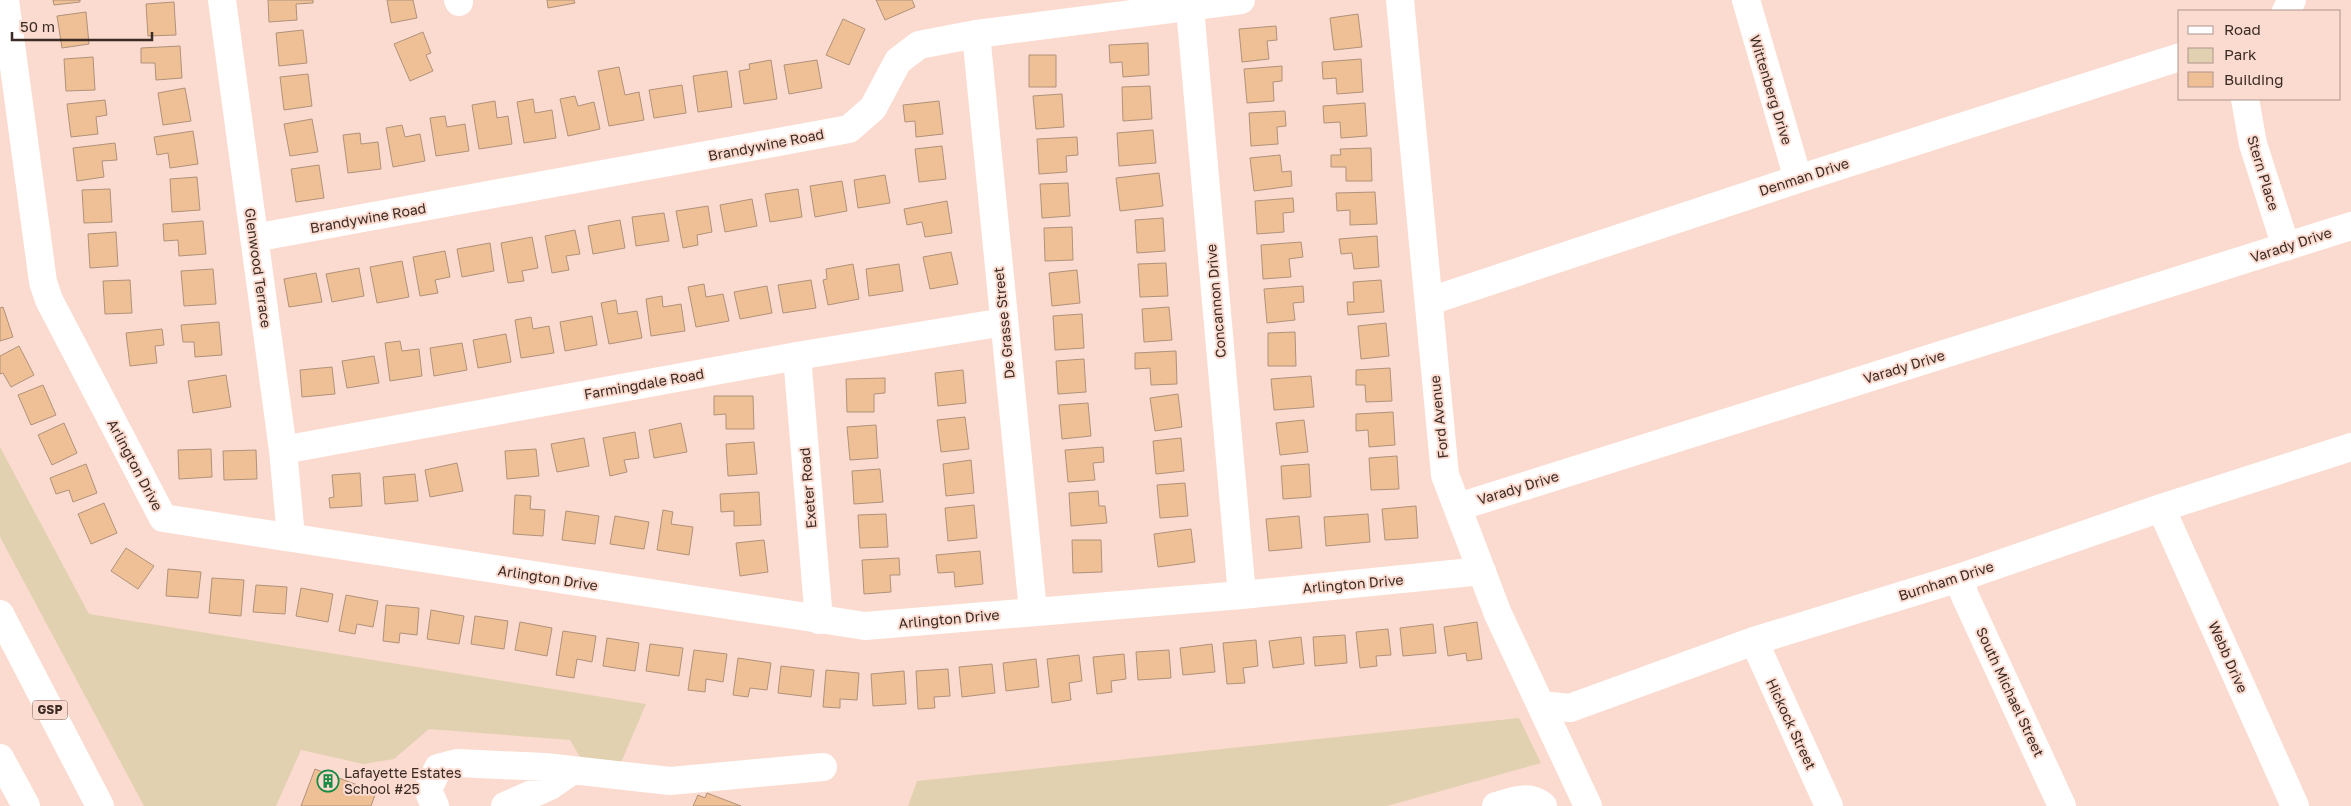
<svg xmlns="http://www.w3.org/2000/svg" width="2351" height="806" font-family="'Golos Text',sans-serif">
<rect width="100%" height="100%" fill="#fbdbcf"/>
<path fill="#e2d1b0" d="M0,447L89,614L646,704L620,765L584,764L570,740L429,729L394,759L363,764L301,750L276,806H144L0,537Z
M1519,718L1541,763L1387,806H908L917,781Z"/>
<path fill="#efbf96" stroke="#b0927a" d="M53,0H80V2L54,5Z
M268,0H313V3L296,4L297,20L269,22Z
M387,0H413L417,18L391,23Z
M547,0H574L575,3L548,8Z
M876,0H912L915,7L885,20Z
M174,2L176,35L148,36L146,4Z
M86,12L89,44L62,48L57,16Z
M1358,14L1362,47L1334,50L1330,18Z
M843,19L865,29L849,65L826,55Z
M1276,26L1277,40L1267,41L1269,59L1242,62L1239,29Z
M303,30L307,63L279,66L276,33Z
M423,32L431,53L426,55L433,71L410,81L394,44Z
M1148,43L1149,75L1123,77L1122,62L1110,63L1109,45Z
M180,46L182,78L156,80L155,63H141V48Z
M1029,55H1056V87H1029Z
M93,57L95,90L66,91L64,59Z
M1361,59L1363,92L1337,94L1336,78L1323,79L1322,62Z
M771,60L777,99L744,104L739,71L750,69L749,64Z
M817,60L822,88L789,94L784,65Z
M1282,66V81L1273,82L1274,101L1247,103L1244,69Z
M619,67L625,95L639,92L644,120L609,126L598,71Z
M727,71L732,107L698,112L693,76Z
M308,74L312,106L284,110L280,77Z
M682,85L686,113L654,118L649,90Z
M1150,86L1152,119L1123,121L1122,87Z
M185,88L191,121L163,125L158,93Z
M1062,94L1064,127L1036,129L1033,96Z
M575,96L578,106L594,102L600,129L568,136L560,99Z
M533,99L535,113L552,110L556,138L524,143L517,102Z
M105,100L107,115L96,117L98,134L71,137L67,104Z
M495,101L497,118L508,116L512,144L479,149L472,105Z
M939,101L943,134L916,137L915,121L905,122L903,105Z
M1365,103L1367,136L1341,138L1340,122L1324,123L1323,106Z
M1285,111L1286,126L1277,127L1278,144L1251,146L1249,113Z
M445,116L447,127L465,124L469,151L436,156L430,118Z
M312,119L318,152L290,156L284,124Z
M402,125L405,137L420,134L425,161L393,167L386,128Z
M1153,130L1156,163L1119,166L1117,133Z
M193,131L198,164L170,168L168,153L157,155L154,137Z
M360,133L361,144L378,142L381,169L348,173L343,135Z
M1077,137L1078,155L1066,156L1067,172L1039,174L1037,139Z
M115,143L117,160L102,161L104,177L77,181L73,148Z
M942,146L946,179L919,182L915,149Z
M1371,148L1372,181H1346V167H1331V155H1341L1340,149Z
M1280,155L1282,172L1291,171L1292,186L1254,191L1250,158Z
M319,165L324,198L296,202L291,169Z
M1159,173L1163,206L1120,211L1116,178Z
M885,175L890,203L858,208L854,180Z
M197,177L200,210L172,212L170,179Z
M842,181L847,211L815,217L810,186Z
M1068,183L1070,216L1042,218L1040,184Z
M110,189L112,222L84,223L82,190Z
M798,189L802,217L770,222L765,194Z
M1375,192L1377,224L1350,225V210L1337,211L1336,193Z
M1293,198L1294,212L1283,213L1284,232L1257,234L1255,201Z
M752,199L757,226L725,232L720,205Z
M947,201L952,233L925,237L922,222L907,225L904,209Z
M708,206L712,232L697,235L698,245L683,248L676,211Z
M664,213L669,241L636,246L632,217Z
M1163,218L1165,251L1137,253L1135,220Z
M620,220L625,248L593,254L588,226Z
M203,221L206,254L179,256L178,240L164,241L163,224Z
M1072,227L1073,260L1045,261L1044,228Z
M575,230L580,254L566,256L569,270L552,273L545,236Z
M116,232L118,266L90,268L88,234Z
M1377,236L1379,267L1354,269L1352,253L1341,254L1339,239Z
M532,237L538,268L522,271L524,281L508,283L501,243Z
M1301,242L1303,257L1289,259L1291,277L1263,279L1261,245Z
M490,243L494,271L462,277L457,249Z
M445,251L450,277L435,280L438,293L420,296L413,257Z
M951,252L958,284L930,289L923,257Z
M402,261L409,297L377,303L370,267Z
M1166,263L1168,296L1140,297L1138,264Z
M853,264L859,299L828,305L823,280L827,279L826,269Z
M899,264L903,291L869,296L866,269Z
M359,268L364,296L332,302L326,274Z
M213,269L216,304L184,306L181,271Z
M1077,270L1080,303L1052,306L1049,273Z
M316,273L322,302L289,307L284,279Z
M130,280L132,313L105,314L103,281Z
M811,280L816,308L783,313L778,285Z
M1381,280L1384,312L1348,315L1347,302H1354L1353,282Z
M704,284L706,297L723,294L729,321L696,327L688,287Z
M767,286L772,313L740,319L734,292Z
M1303,286L1304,302L1293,303L1295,320L1267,323L1264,289Z
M662,296L663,307L681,304L685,331L651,336L646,299Z
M616,300L618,314L637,311L642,338L609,344L601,303Z
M3,307L13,337L0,341V308Z
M1169,307L1172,340L1144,342L1142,309Z
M1082,314L1084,348L1055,350L1053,316Z
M592,316L597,345L565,351L560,322Z
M531,317L533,329L549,326L554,353L521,358L515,320Z
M219,322L222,355L195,357L194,342H183L181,325Z
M1386,323L1389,356L1361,359L1358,326Z
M162,329L164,345L155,346L157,363L130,366L126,333Z
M1295,332L1296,366H1268V333Z
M506,334L511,362L478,368L473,340Z
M400,341L402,351L419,349L422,376L390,381L385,343Z
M462,343L467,370L434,376L430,348Z
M19,346L34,375L11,387L3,373L0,374V356Z
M1176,351L1177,384L1151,385L1150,368L1135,369V353Z
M374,356L379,383L347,388L342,361Z
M1084,359L1086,392L1058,394L1056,361Z
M332,367L335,394L302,397L300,370Z
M1390,368L1392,401L1366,402L1365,385H1356V370Z
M963,370L966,403L938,406L935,373Z
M226,375L231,407L193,413L188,381Z
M1311,376L1314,407L1274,410L1271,379Z
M885,378V393L874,394V412H847L846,379Z
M43,385L56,415L31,425L18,395Z
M1178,394L1182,427L1155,431L1150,398Z
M714,396H753L754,429H726V414L714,415Z
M1088,403L1091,436L1062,439L1059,405Z
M1393,412L1395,445L1369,447L1368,430L1356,431V414Z
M965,417L969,449L941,452L937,420Z
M1304,420L1308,452L1280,455L1276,423Z
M64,423L77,453L52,465L38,435Z
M681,423L687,452L654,458L649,430Z
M876,425L878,458L850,460L847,427Z
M635,432L639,458L624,460L627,472L610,476L603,438Z
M584,438L589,466L557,472L551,444Z
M1181,438L1184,471L1156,474L1153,441Z
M754,442L757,474L728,476L726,444Z
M1103,447L1104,462L1093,463L1095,480L1068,482L1065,450Z
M211,449L212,477L179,479L178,450Z
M536,449L539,476L507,479L505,451Z
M256,450L257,479L224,480L223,451Z
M1397,456L1399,489L1371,490L1369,458Z
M971,460L974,493L946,496L943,464Z
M457,463L463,491L430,497L425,470Z
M86,464L97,493L73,502L69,490L56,494L50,478Z
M1309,464L1311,497L1283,499L1281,466Z
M880,469L883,502L854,504L852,471Z
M360,473L362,506L330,508L329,498L334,497L332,475Z
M415,474L418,501L385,504L383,477Z
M1185,483L1188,516L1160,518L1157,485Z
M1098,491L1099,506H1105L1107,523L1071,526L1069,493Z
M759,492L761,525L734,526V511L721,512L720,494Z
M515,495L531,496L530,509L545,510L543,536L513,534Z
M104,503L117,533L91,544L78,514Z
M974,505L977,538L948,541L945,508Z
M1416,506L1418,538L1385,540L1382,509Z
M663,510L673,512L671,524L693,527L689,555L657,550Z
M566,511L599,516L595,544L562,540Z
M886,514L888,547L860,548L858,515Z
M1368,514L1370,542L1326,546L1324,517Z
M615,516L649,522L644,549L610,544Z
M1299,516L1302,548L1269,551L1266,519Z
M1191,529L1195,562L1158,567L1154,534Z
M764,540L768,572L740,576L736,543Z
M1072,540H1101L1102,572L1073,573Z
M126,548L154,566L138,589L111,571Z
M980,551L983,584L955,587L954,572L938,573L936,555Z
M899,558L900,575H890L891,592L864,594L862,560Z
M168,569L201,572L198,598L166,596Z
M212,578L244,580L241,616L209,613Z
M256,585L287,587L285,614L253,612Z
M301,588L333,594L328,622L296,616Z
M346,595L378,601L373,627L357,624L355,634L339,631Z
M386,605L419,608L417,635L400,633L399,643L383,641Z
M431,610L464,616L459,644L427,639Z
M475,616L508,621L504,649L471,644Z
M520,622L552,628L547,656L515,650Z
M1477,622L1482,659L1467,661L1466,653L1448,656L1444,627Z
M1433,624L1436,653L1403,656L1400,628Z
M1388,629L1391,655L1376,656L1377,666L1360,668L1356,632Z
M563,631L596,636L592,662L577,659L574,678L556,675Z
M1345,635L1347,663L1315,666L1313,637Z
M1301,637L1304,664L1273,668L1269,641Z
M607,638L639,643L635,671L603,666Z
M1256,640L1258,666L1243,668L1245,683L1227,684L1223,643Z
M650,644L683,648L679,676L646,671Z
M1212,644L1215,672L1183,675L1180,648Z
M694,650L727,654L723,682L706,679L705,692L688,690Z
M1169,650L1171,678L1138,680L1136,652Z
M1124,654L1126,679L1111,681L1112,692L1097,694L1093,657Z
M1079,655L1082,681L1069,683L1071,700L1052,703L1047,659Z
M738,658L771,663L767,690L750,688L748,697L733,695Z
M1036,659L1039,687L1006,691L1003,663Z
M992,664L995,693L962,697L959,667Z
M781,666L814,670L811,697L778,693Z
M948,669L950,696L934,697L935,708L918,709L916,671Z
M826,670L859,673L857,700L840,699V708L823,707Z
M904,671L906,704L873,706L871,674Z
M315,769L376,792L371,806H301Z
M707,793L741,806H693L698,795L705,798Z"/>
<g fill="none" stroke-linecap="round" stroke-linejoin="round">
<path stroke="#fff" stroke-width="28" d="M5,0L43,282L49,300L163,518L865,626L1242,595L1482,571
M222,0L283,450L291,537
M458,0L459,2
M1400,0L1445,475L1498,614L1588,806
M1746,0L1798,179
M1190,8L1242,595
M2286,11L2292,0
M976,34L1033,611
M2245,99L2253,144L2286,247
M254,238L849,129L873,108L898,61L919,45L976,34L1241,0
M1430,301L1798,179L2180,57
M797,356L819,620
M283,450L797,356L1004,322
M1458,507L2351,226
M2161,508L2295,806
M1959,578L1965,596L2062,806
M1754,641L1829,806
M1541,705L1570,708L1754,641L1959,578L2161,508L2351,447
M435,806L428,790L438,768L457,763L545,767L670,781L823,767
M505,806L550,786L573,770
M1496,806C1513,801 1529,794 1543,806"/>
<path stroke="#fff" stroke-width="28" d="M0,614L100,806
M0,758L26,806"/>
</g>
<defs>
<g id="building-ring" transform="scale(1.125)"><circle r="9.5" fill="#fbdbcf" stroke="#178a43" stroke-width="1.5"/><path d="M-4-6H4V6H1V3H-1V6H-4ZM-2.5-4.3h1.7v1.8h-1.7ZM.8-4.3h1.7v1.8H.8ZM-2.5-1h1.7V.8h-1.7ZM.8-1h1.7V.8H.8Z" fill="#178a43"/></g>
</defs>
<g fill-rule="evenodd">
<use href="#building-ring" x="328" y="781"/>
</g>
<g text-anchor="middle" stroke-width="4" stroke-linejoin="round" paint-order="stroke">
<rect fill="#fbdbcf" stroke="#746058" stroke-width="1" x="32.5" y="700.5" width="35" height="19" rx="4"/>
<g font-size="12" font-weight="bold" fill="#3a2b25">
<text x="50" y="714">GSP</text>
</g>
<g font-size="14" fill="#3a2b25" stroke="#fbdbcf">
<text transform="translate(1771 90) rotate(73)" y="5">Wittenberg Drive</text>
<text transform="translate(766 145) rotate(-11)" y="5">Brandywine Road</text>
<text transform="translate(2263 173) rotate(73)" y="5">Stern Place</text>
<text transform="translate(1804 177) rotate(-18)" y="5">Denman Drive</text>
<text transform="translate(368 218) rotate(-10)" y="5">Brandywine Road</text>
<text transform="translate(2291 245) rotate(-18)" y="5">Varady Drive</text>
<text transform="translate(258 268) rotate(82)" y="5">Glenwood Terrace</text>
<text transform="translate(1216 301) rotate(-95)" y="5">Concannon Drive</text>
<text transform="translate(1004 323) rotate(-96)" y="5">De Grasse Street</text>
<text transform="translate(1904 367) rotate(-17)" y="5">Varady Drive</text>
<text transform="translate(644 384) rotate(-10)" y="5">Farmingdale Road</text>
<text transform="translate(1439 417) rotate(-96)" y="5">Ford Avenue</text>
<text transform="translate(135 465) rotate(62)" y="5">Arlington Drive</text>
<text transform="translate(808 488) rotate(-95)" y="5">Exeter Road</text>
<text transform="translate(1518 488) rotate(-17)" y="5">Varady Drive</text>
<text transform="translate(548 578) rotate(9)" y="5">Arlington Drive</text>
<text transform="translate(1946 581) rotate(-18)" y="5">Burnham Drive</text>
<text transform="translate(1353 584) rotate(-5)" y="5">Arlington Drive</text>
<text transform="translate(949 619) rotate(-5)" y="5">Arlington Drive</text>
<text transform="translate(2228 657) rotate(66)" y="5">Webb Drive</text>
<text transform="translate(2010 692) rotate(65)" y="5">South Michael Street</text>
<text transform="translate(1791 724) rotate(65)" y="5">Hickock Street</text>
</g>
<g font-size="14" fill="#3a2b25" stroke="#fbdbcf" text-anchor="start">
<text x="344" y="778">Lafayette Estates<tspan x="344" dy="16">School #25</tspan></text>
</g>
</g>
<rect x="2178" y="10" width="162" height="90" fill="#fbdbcf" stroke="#ae958b"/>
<rect x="2188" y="26" width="25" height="8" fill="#ffffff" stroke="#ae958b"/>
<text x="2224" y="35" font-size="15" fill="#3a2b25">Road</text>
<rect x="2188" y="48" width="25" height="15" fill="#e2d1b0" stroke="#ae958b"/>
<text x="2224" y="60" font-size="15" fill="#3a2b25">Park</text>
<rect x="2188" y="72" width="25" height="15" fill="#efbf96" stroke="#ae958b"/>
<text x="2224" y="85" font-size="15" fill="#3a2b25">Building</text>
<path d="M12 32v8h140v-8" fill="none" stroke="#3a2b25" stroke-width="2.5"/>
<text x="20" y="32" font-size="15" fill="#3a2b25" stroke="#fbdbcf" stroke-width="4" paint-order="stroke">50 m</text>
</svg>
